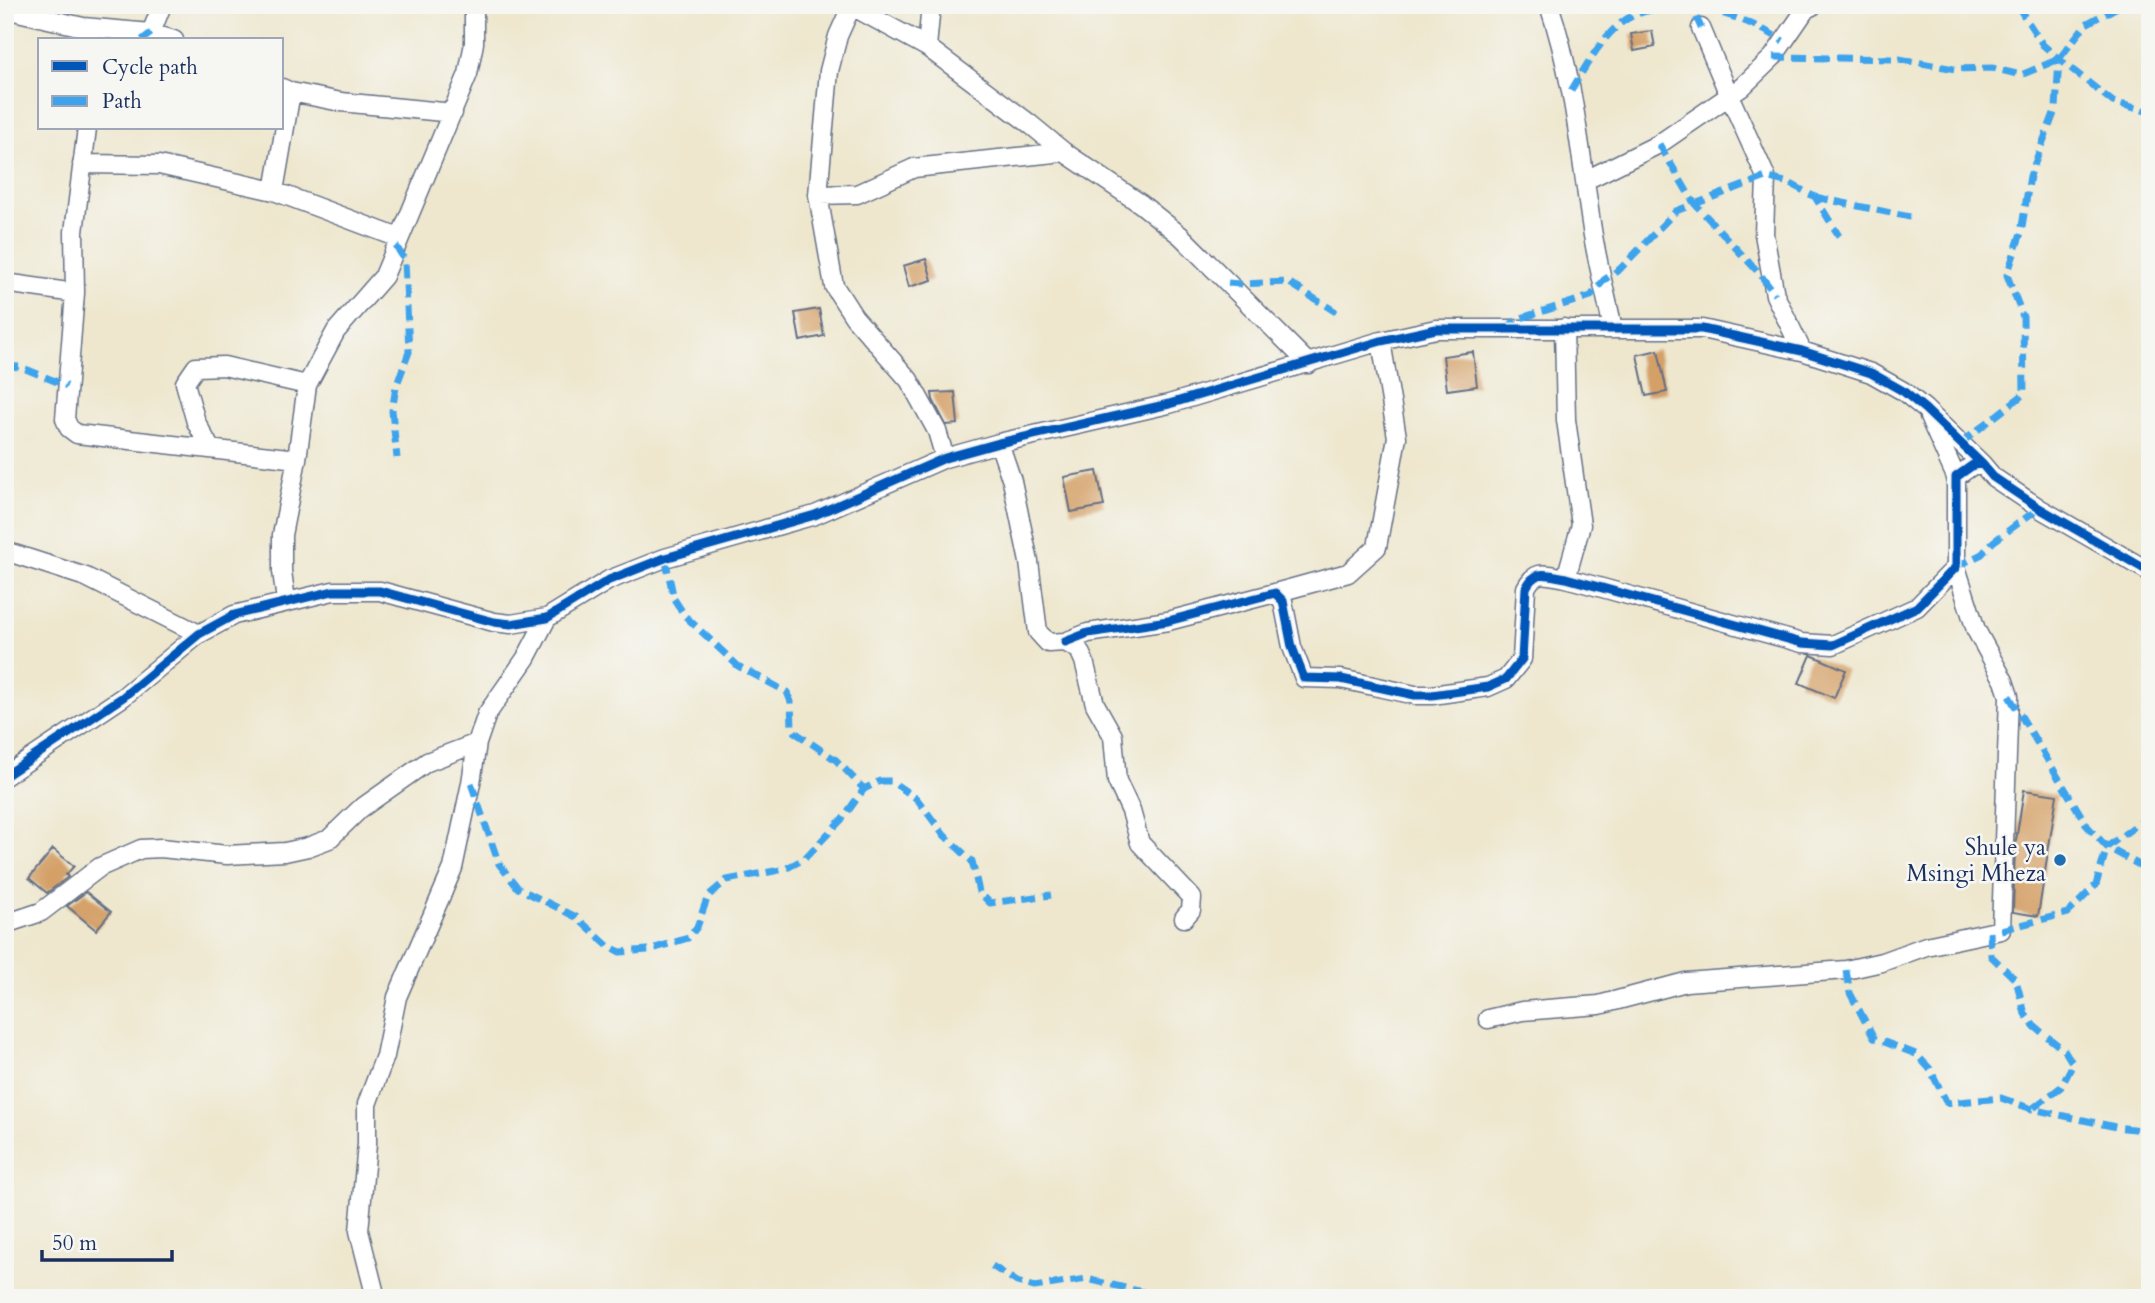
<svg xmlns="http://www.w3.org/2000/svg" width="2155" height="1303" font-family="Cardo,serif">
<rect width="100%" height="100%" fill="#f6f6f2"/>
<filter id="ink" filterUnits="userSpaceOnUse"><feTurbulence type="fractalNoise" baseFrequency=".0143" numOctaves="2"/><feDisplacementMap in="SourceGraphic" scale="14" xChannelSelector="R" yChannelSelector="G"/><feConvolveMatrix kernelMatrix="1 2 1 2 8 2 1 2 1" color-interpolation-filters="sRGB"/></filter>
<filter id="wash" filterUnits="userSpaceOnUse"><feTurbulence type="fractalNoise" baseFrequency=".00686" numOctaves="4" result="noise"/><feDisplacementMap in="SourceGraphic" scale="28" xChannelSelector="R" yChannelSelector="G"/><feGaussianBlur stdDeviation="1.57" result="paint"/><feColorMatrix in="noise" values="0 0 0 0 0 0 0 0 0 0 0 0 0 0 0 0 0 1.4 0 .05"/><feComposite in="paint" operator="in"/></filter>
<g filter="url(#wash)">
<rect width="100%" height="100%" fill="#eee7ce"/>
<g id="blocks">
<path fill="#d4a067" d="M1652,31L1655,47L1634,51L1631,34Z
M926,259L932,280L909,287L903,266Z
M819,309L824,336L800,341L795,313Z
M1658,350L1667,392L1646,396L1637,355Z
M1473,352L1477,386L1447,390L1443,356Z
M955,392L958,424L946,425L933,400L932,393Z
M1097,471L1104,506L1071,512L1064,477Z
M1811,655L1846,670L1834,698L1799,683Z
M2024,790L2057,795L2038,916L2013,912L2015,847Z
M53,849L74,866L66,875L68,877L47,893L29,878Z
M86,892L111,912L96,930L67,906Z"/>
</g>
</g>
<g filter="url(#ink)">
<use href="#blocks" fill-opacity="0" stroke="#656f85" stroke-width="2"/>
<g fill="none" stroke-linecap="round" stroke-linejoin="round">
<g stroke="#656f85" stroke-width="21">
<path id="minor" d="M850,5L927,47L1030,124L1064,152L1141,204L1181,236L1309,364
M1549,5C1573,75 1580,150 1591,223C1596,259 1606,294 1613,329
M851,7L838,36L829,71L818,195L834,286L854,317L909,380L937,431L945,458
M5,9L83,27L151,33L174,40
M1701,28L1729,95L1766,177L1764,234L1775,295L1802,351
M151,33L162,5
M927,47L931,5
M282,88L291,92L341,102L453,113
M87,128L74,232L75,293L65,419L69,428L77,434L297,459
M82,164L159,165L274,191L399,238
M1586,180L1659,144L1742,87L1773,57L1806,9L1814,5
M274,191L291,92
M818,195L857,194L914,168L1064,152
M5,283L75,293
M1564,328L1566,420L1581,525L1566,578
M1929,417L1956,477
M999,443L1012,481L1029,562L1038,632L1048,643L1065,642L1079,650L1084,661L1095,704L1113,736L1117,781L1131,811L1140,843L1192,898L1191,910L1184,918
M210,448L196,422L185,383L196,367L224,366L307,385
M5,551L86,577L199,634
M1275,593L1348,573L1377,547L1397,437L1381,341
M286,601L282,571V535L297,459L307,385L336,331L384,276L468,74L474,43V5
M1065,642L1088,633L1168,621L1275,593L1283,601L1292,647L1304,678L1341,679L1415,695H1432L1488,687L1506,679L1522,659L1526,588C1536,568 1547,575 1566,578L1802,643L1833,645L1917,607L1956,567V477L1973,465L1982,464
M5,776L123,697L199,634L234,615L333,591H380L494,622L511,624L547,618L609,580L665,558L815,515L945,458L999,443L1169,404L1381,341L1436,329H1702L1802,351L1871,373L1903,391L1925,409L1982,464L1993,477L2039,508L2150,572
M5,924L41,912L100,867L141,849L161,848L227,855L285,852L308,847L329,839L360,809L427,762L477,743
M1488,1019L1522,1011L1599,1005L1686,982L1846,970L1882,962L1926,946L2001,930L2009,696L2004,681L1976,630L1956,567
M376,1298L359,1231L367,1144V1104L385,1056L397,997L453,868L471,783L477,743L487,714L526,658L547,618"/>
</g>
<use href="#minor" stroke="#fff" stroke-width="18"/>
<path stroke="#3da3ed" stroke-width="7" stroke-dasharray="14 7" stroke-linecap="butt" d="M2017,5L2043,45L2059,59L2113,102L2150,112
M1703,8C1732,15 1758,25 1783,41
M142,40L151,33
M1773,57L1899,59L1955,69L1992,68L2021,75L2059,59L2086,24L2121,5
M1571,91C1586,66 1608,24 1637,14C1648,10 1658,9 1669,7C1690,5 1693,9 1701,28
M1659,144L1694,203L1760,274L1775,295
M1815,197L1910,217
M396,246L405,260L409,352L396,387L392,411L397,458
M1228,283L1240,284L1288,282L1336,312
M1505,329L1518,319L1591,296L1604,280L1620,269L1676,211L1766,177L1789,183L1815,197L1839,236
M5,366L21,367L67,386
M1961,443L2024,394L2023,317L2007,275L2021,233L2030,176L2056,108L2059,59
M665,558L674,599L685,616L738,666L787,692L791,702L792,727L796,733L836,760L864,789
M1956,567L1982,554L1993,542L2039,508
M2009,696L2088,827L2107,847L2150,871
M471,783L499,864L518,888L576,917L608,946L620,952L649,950L688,938L697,927L708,896L727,880L785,869L804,859L843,818L864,789L880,781H891L917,799L944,835L972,861L979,892L990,903L1051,895
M2001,930L2068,913L2096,885L2107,847L2142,821L2150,813
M1990,932L1991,956L2016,980L2025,1014L2034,1026L2065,1051L2073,1064L2061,1087L2032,1109
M1846,970L1850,993L1874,1038L1916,1054L1930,1069L1947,1103L2001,1098L2032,1109L2116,1127L2150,1131
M992,1266L1017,1282L1034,1287L1087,1279L1169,1298"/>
<g stroke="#f6f6f2" stroke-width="13">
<path id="cycleway" d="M1065,642L1088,633L1168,621L1275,593L1283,601L1292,647L1304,678L1341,679L1415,695H1432L1488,687L1506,679L1522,659L1526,588C1536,568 1547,575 1566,578L1802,643L1833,645L1917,607L1956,567V477L1973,465L1982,464
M5,776L123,697L199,634L234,615L333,591H380L494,622L511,624L547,618L609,580L665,558L815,515L945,458L999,443L1169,404L1381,341L1436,329H1702L1802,351L1871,373L1903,391L1925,409L1982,464L1993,477L2039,508L2150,572"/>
</g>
<use href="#cycleway" stroke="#0057b8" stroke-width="9"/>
</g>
</g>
<circle fill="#1f6fb2" stroke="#f6f6f2" stroke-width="2.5" cx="2060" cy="860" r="7"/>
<g text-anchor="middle" stroke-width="5" stroke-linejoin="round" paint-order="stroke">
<g font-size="23" fill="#1b2f5e" stroke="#f6f6f2" text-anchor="end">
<text x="2046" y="855">Shule ya<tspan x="2046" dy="26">Msingi Mheza</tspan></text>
</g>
</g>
<rect width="2155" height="1303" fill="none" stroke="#f6f6f2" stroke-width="28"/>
<rect x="38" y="38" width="245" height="91" fill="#f6f6f2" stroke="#9ea6b7" stroke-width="2"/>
<rect x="52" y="61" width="35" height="10" fill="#0057b8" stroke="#9ea6b7" stroke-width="2"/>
<text x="102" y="74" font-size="21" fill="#1b2f5e">Cycle path</text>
<rect x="52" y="96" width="35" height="10" fill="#3da3ed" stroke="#9ea6b7" stroke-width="2"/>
<text x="102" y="108" font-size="21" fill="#1b2f5e">Path</text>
<path d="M42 1250v10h130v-10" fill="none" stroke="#1b2f5e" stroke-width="3.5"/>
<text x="52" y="1250" font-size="21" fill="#1b2f5e" stroke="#f6f6f2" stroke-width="5" paint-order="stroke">50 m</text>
</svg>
